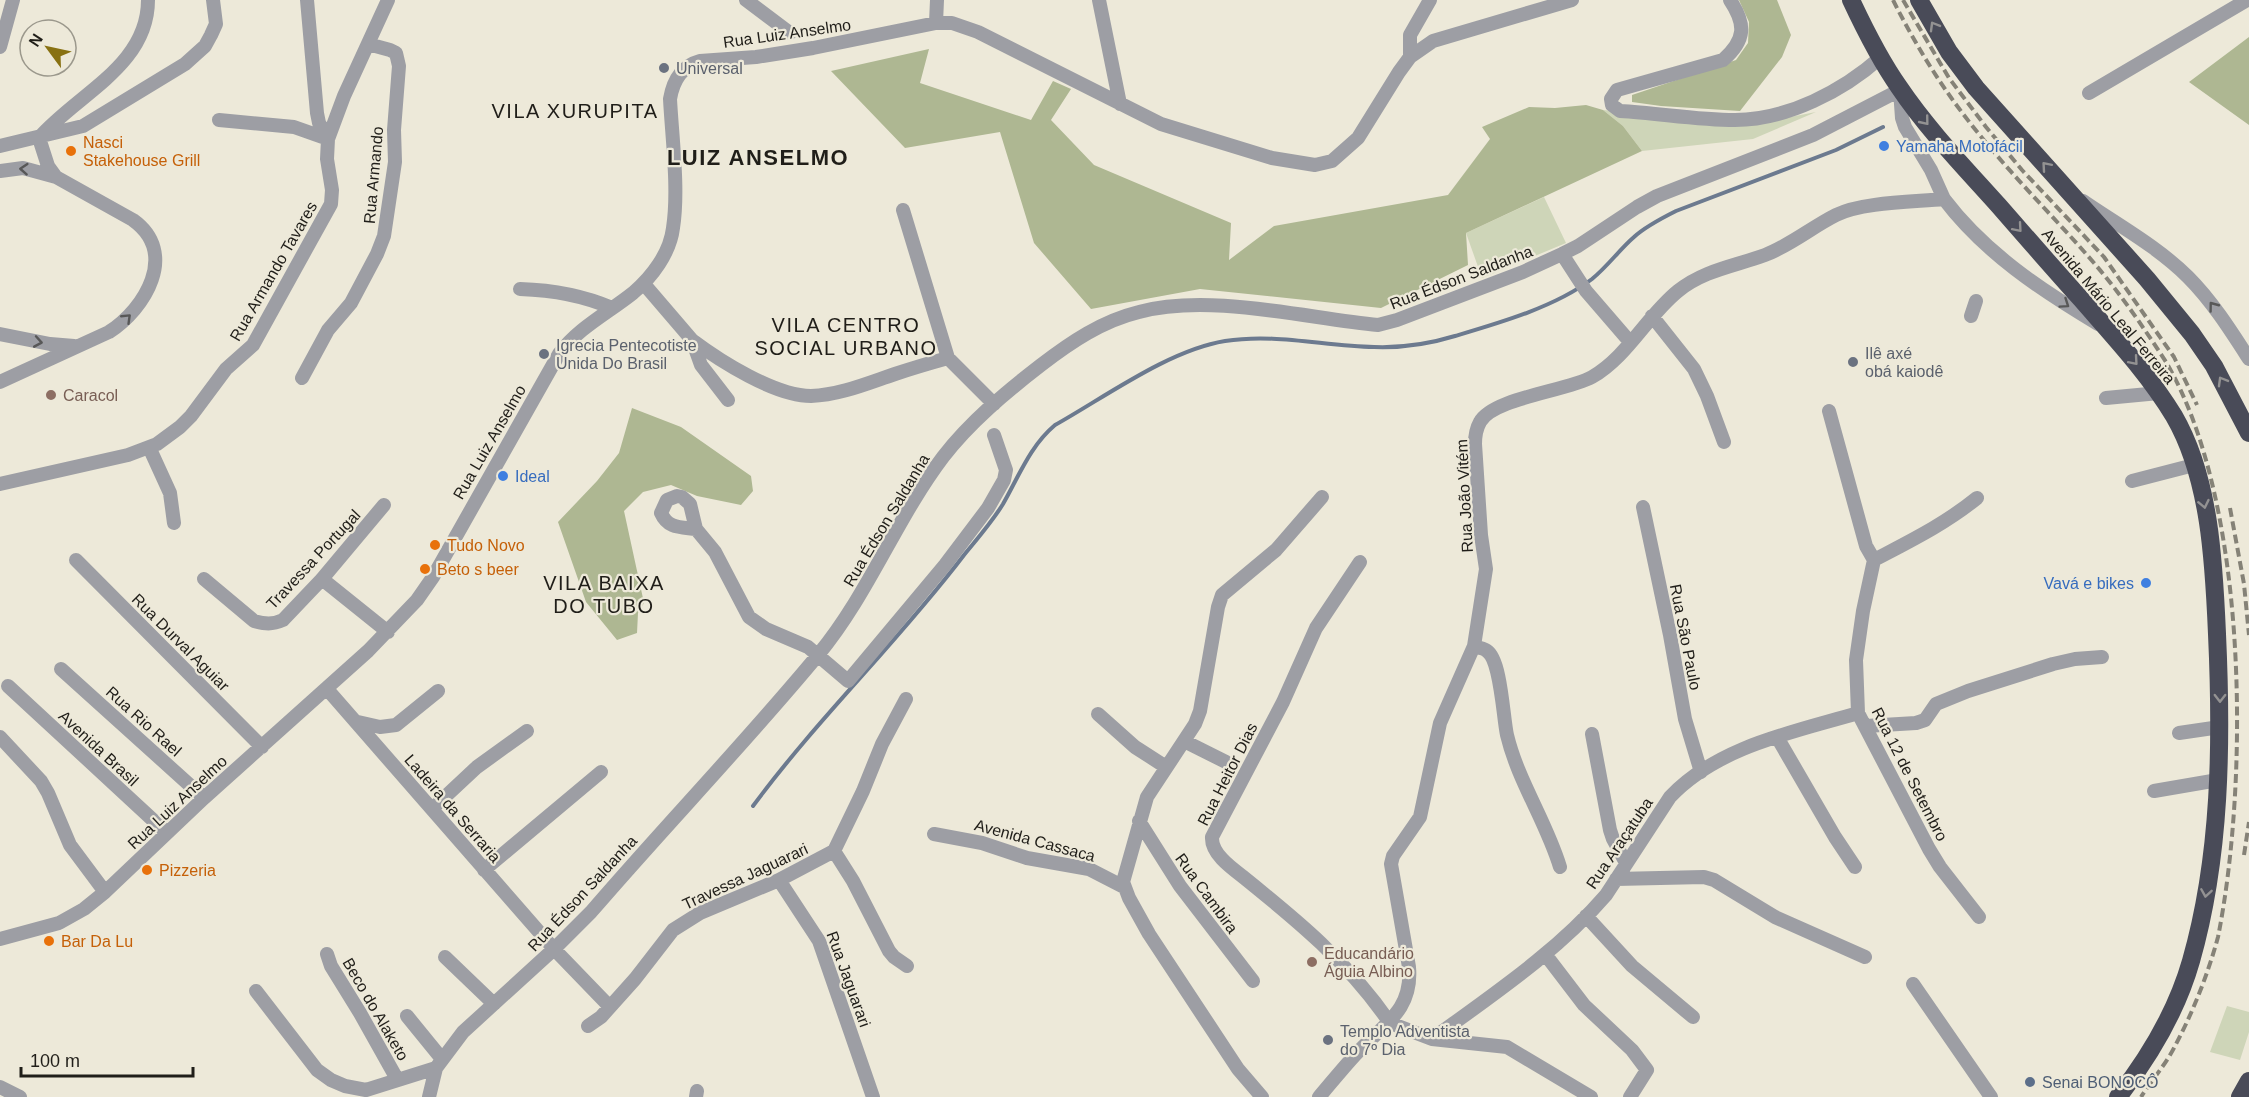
<svg xmlns="http://www.w3.org/2000/svg" width="2249" height="1097" font-family="Arial,sans-serif">
<rect width="100%" height="100%" fill="#ede9d9"/>
<path fill="#ced5b8" d="M1603,110L1748,125L1816,112L1753,139L1642,151L1623,126Z
M1544,197L1566,243L1482,278L1466,233Z
M2227,1006L2249,1012V1032L2240,1060L2210,1052Z"/>
<path fill="#aeb792" d="M1739,0H1777L1791,35L1782,57L1740,111L1661,106L1632,102V95L1736,60L1748,43L1749,22Z
M2249,37V125L2189,82Z
M929,49L920,83L1031,120L1053,81L1071,89L1051,120L1094,165L1231,223L1229,260L1274,226L1448,195L1490,139L1482,127L1529,107L1555,108L1586,105L1603,110L1623,126L1642,151L1466,233L1468,265L1381,308L1200,289L1091,309L1034,243L1000,132L905,148L831,71Z
M632,408L681,427L751,476L753,491L741,505L697,496L671,485L643,492L624,511L644,603L638,613L637,633L617,640L586,602L558,522L597,481L619,453Z"/>
<g fill="none" stroke-linecap="round" stroke-linejoin="round">
<path stroke="#6c7a8f" stroke-width="4" d="M753,806C818,718 898,642 964,555C977,539 992,522 1003,504C1019,476 1030,446 1055,425C1105,397 1169,350 1225,341C1275,333 1324,346 1374,347C1401,348 1429,344 1455,336C1499,323 1555,307 1592,279C1608,266 1619,250 1634,237C1646,226 1662,218 1676,211L1836,150L1883,127"/>
<path stroke="#9d9ea4" stroke-width="14" d="M307,0L317,113L319,123L328,139
M746,0L790,33
M1099,0L1120,104
M1730,0C1746,24 1746,40 1723,60L1617,90L1611,99L1612,105L1620,111C1658,113 1697,120 1735,120C1787,120 1843,91 1881,57
M936,23L937,0
M0,47L13,0
M1410,57V35L1430,0
M2089,93L2247,0
M219,120L294,127L328,139
M39,138C77,94 148,66 148,0
M39,138L48,166L56,177
M0,146L83,126L185,64L205,46L211,35L216,24L213,0
M0,171L23,168L56,177L133,220C179,253 145,309 109,332L0,382
M2083,201C2118,225 2158,247 2188,277C2212,301 2231,331 2249,359
M903,210L948,358L994,404
M1562,254L1586,291L1630,342
M644,284L692,340L701,365L728,400
M520,289C552,290 582,295 612,308
M1652,316L1694,369L1707,396L1724,442
M1971,316L1976,301
M0,334L50,344L74,346
M692,340C720,361 775,396 811,396C840,395 868,383 895,374C913,368 930,363 948,358
M302,378L328,330L351,303L377,254L384,236L395,162L394,130L399,66L396,53L390,50L368,44
M2106,398L2159,393
M1829,411L1866,546L1874,560
M149,447L170,493L174,523
M2132,481L2194,465
M0,484L128,455L157,444L180,427L191,416L226,369L253,345L331,204L332,190L327,159L328,139L344,96L388,0
M1643,507L1670,635L1685,719L1701,772
M696,529C681,527 668,529 661,513L667,500L677,496L682,497L690,504L696,529L715,552L749,617L766,629L808,647L848,681L945,565L988,508L1004,480L1006,470L994,435
M76,560L262,747
M1874,560L1863,611L1856,660L1858,713L1929,849L1940,867L1979,917
M1874,560C1910,541 1945,524 1977,498
M1360,562L1316,628L1283,702L1212,837C1211,853 1230,867 1242,876C1298,921 1348,962 1390,1023
M204,579L254,621C265,624 272,625 283,620L322,579L384,505
M322,579L388,632
M1474,646C1478,648 1484,648 1487,651C1501,660 1503,717 1507,735C1518,781 1546,821 1560,867
M61,669L204,798
M8,686L167,833
M327,689L554,949L610,1007
M1098,714L1135,747L1166,767
M358,722L380,727L396,725L438,691
M1866,726L1916,723L1925,720L1936,704L1968,691L2053,664L2075,659L2102,657
M2179,733L2220,727
M1592,734L1610,830L1613,839L1626,863
M0,737L41,781L48,793L70,845L105,892
M1777,737L1835,837L1855,867
M1184,741L1226,762
M2154,791L2218,780
M432,809L477,767L527,731
M1139,821L1180,886L1253,981
M934,834L982,843L1027,858L1089,869L1124,887
M834,851L853,881L889,951L894,957L907,966
M484,870L601,772
M1616,879L1704,877L1714,880L1775,917L1865,957
M779,880L819,941L873,1097
M1586,916L1632,966L1693,1017
M0,939L59,923L84,909L105,892L204,798L368,651L417,600L433,577L559,354C578,328 608,313 633,293C652,277 670,253 673,228C679,190 672,137 670,99C673,81 682,66 700,61L756,57L813,48L936,23H952L978,32L1161,124L1272,158L1315,165L1332,161L1358,138L1399,72L1410,57L1433,41L1572,0
M327,954L331,966L360,1013L397,1079
M1545,954L1584,1005L1632,1050L1647,1070L1630,1097
M445,957L494,1004
M1913,984L1991,1097
M256,991L317,1070L331,1080L345,1086L366,1090L436,1068
M407,1016L442,1059
M1390,1023L1432,1039L1507,1047L1591,1097
M588,1026L601,1017L635,979L673,930L700,913L779,880L834,851L863,791L882,744L906,699
M1432,1039C1492,995 1557,952 1606,895L1670,797C1718,746 1794,732 1858,713
M0,1087L20,1097
M429,1097L436,1068L463,1032L554,949L591,912C665,826 745,743 818,655C868,595 896,519 943,457C970,422 1006,392 1041,365C1071,342 1102,321 1139,312C1209,293 1305,318 1378,325L1397,320L1523,272L1562,254L1578,246L1637,207L1657,196L1813,135L1900,90L1902,118L1905,127L1931,170L1944,199
M696,1097L697,1091
M1262,1097L1238,1069L1149,934L1129,898L1123,882L1147,797L1195,724L1200,711L1218,607L1222,595L1276,550L1322,497
M1319,1097C1331,1083 1343,1068 1356,1054C1382,1025 1413,1012 1409,967L1391,864L1393,856L1420,817L1440,723L1474,646L1486,569L1481,535L1475,444C1475,437 1476,429 1480,422C1493,398 1567,391 1592,377C1627,357 1647,316 1678,291C1704,270 1735,266 1765,255C1791,245 1812,227 1836,215C1862,202 1914,202 1944,199C1985,253 2041,290 2098,324"/>
<path stroke="#494b58" stroke-width="18" d="M1851,0C1865,30 1880,60 1899,87C1928,130 1965,168 1999,206C2026,237 2053,268 2081,299C2114,337 2148,373 2174,416C2210,478 2214,563 2217,634C2222,742 2221,856 2191,961C2177,1010 2150,1056 2118,1097
M1919,0L1949,52L1976,88L2147,279L2192,334L2214,366L2249,433
M2240,1097L2249,1081"/>
<path stroke="#858277" stroke-width="4" stroke-dasharray="9 4.5" stroke-linecap="butt" d="M1893,0C1917,48 1945,93 1979,134C2015,179 2056,219 2094,263C2120,293 2144,328 2166,362C2249,503 2249,781 2218,937C2208,974 2193,1012 2175,1046C2166,1064 2152,1080 2141,1097
M1903,0L1949,78L1986,127L2022,170L2104,257L2174,357L2197,405
M2230,508L2244,584L2249,635
M2244,855L2249,822"/>
</g>
<defs><path id="oneway-chevron" d="M-2-3.5L2.5 0L-2 3.5" fill="none" stroke-width="1.6" stroke-linecap="round" stroke-linejoin="round" transform="scale(1.5)"/></defs>
<g stroke="#939292">
<use href="#oneway-chevron" transform="translate(1934 26) rotate(-120)"/>
<use href="#oneway-chevron" transform="translate(1925 121) rotate(51)"/>
<use href="#oneway-chevron" transform="translate(2046 166) rotate(-131)"/>
<use href="#oneway-chevron" transform="translate(2018 228) rotate(49)"/>
<use href="#oneway-chevron" transform="translate(2134 361) rotate(49)"/>
<use href="#oneway-chevron" transform="translate(2222 381) rotate(-120)"/>
<use href="#oneway-chevron" transform="translate(2204 504) rotate(78)"/>
<use href="#oneway-chevron" transform="translate(2220 698) rotate(90)"/>
<use href="#oneway-chevron" transform="translate(2206 893) rotate(99)"/>
</g>
<g stroke="#585858">
<use href="#oneway-chevron" transform="translate(24 169) rotate(-176)"/>
<use href="#oneway-chevron" transform="translate(2065 304) rotate(34)"/>
<use href="#oneway-chevron" transform="translate(2213 306) rotate(-127)"/>
<use href="#oneway-chevron" transform="translate(127 318) rotate(-44)"/>
<use href="#oneway-chevron" transform="translate(38 342) rotate(10)"/>
</g>
<g fill="#6b7280" stroke="#ede9d9" stroke-width="2">
<circle cx="664" cy="68" r="6"/>
<circle cx="544" cy="354" r="6"/>
<circle cx="1853" cy="362" r="6"/>
<circle cx="1328" cy="1040" r="6"/>
</g>
<g fill="#3f7fe0" stroke="#ede9d9" stroke-width="2">
<circle cx="1884" cy="146" r="6"/>
<circle cx="503" cy="476" r="6"/>
<circle cx="2146" cy="583" r="6"/>
</g>
<g fill="#e8710a" stroke="#ede9d9" stroke-width="2">
<circle cx="71" cy="151" r="6"/>
<circle cx="435" cy="545" r="6"/>
<circle cx="425" cy="569" r="6"/>
<circle cx="147" cy="870" r="6"/>
<circle cx="49" cy="941" r="6"/>
</g>
<g fill="#8d6e63" stroke="#ede9d9" stroke-width="2">
<circle cx="51" cy="395" r="6"/>
<circle cx="1312" cy="962" r="6"/>
</g>
<circle fill="#5c6f8a" stroke="#ede9d9" stroke-width="2" cx="2030" cy="1082" r="6"/>
<g text-anchor="middle" stroke-width="4.5" stroke-linejoin="round" paint-order="stroke">
<g font-size="16" fill="#201e19" stroke="#ede9d9">
<text transform="translate(787 33) rotate(-8)" y="6">Rua Luiz Anselmo</text>
<text transform="translate(373 175) rotate(-85)" y="6">Rua Armando</text>
<text transform="translate(273 271) rotate(-60)" y="6">Rua Armando Tavares</text>
<text transform="translate(1461 277) rotate(-21)" y="6">Rua Édson Saldanha</text>
<text transform="translate(2109 306) rotate(50)" y="6">Avenida Mário Leal Ferreira</text>
<text transform="translate(489 442) rotate(-60)" y="6">Rua Luiz Anselmo</text>
<text transform="translate(1464 496) rotate(-93)" y="6">Rua João Vitém</text>
<text transform="translate(886 520) rotate(-59)" y="6">Rua Édson Saldanha</text>
<text transform="translate(313 559) rotate(-47)" y="6">Travessa Portugal</text>
<text transform="translate(1686 637) rotate(79)" y="6">Rua São Paulo</text>
<text transform="translate(181 642) rotate(45)" y="6">Rua Durval Aguiar</text>
<text transform="translate(144 721) rotate(42)" y="6">Rua Rio Rael</text>
<text transform="translate(99 748) rotate(43)" y="6">Avenida Brasil</text>
<text transform="translate(1227 774) rotate(-63)" y="6">Rua Heitor Dias</text>
<text transform="translate(1910 774) rotate(63)" y="6">Rua 12 de Setembro</text>
<text transform="translate(177 802) rotate(-43)" y="6">Rua Luiz Anselmo</text>
<text transform="translate(453 808) rotate(49)" y="6">Ladeira da Serraria</text>
<text transform="translate(1035 840) rotate(15)" y="6">Avenida Cassaca</text>
<text transform="translate(1619 843) rotate(-56)" y="6">Rua Araçatuba</text>
<text transform="translate(745 876) rotate(-25)" y="6">Travessa Jaguarari</text>
<text transform="translate(582 893) rotate(-47)" y="6">Rua Édson Saldanha</text>
<text transform="translate(1207 893) rotate(54)" y="6">Rua Cambira</text>
<text transform="translate(849 979) rotate(70)" y="6">Rua Jaguarari</text>
<text transform="translate(376 1009) rotate(60)" y="6">Beco do Alaketo</text>
</g>
<g font-size="16" fill="#5b616d" stroke="#ede9d9" text-anchor="start">
<text x="676" y="74">Universal</text>
<text x="556" y="351">Igrecia Pentecotiste<tspan x="556" dy="18">Unida Do Brasil</tspan></text>
<text x="1865" y="359">Ilê axé<tspan x="1865" dy="18">obá kaiodê</tspan></text>
<text x="1340" y="1037">Templo Adventista<tspan x="1340" dy="18">do 7º Dia</tspan></text>
</g>
<g font-size="16" fill="#c56008" stroke="#ede9d9" text-anchor="start">
<text x="83" y="148">Nasci<tspan x="83" dy="18">Stakehouse Grill</tspan></text>
<text x="447" y="551">Tudo Novo</text>
<text x="437" y="575">Beto s beer</text>
<text x="159" y="876">Pizzeria</text>
<text x="61" y="947">Bar Da Lu</text>
</g>
<g font-size="16" fill="#366cbe" stroke="#ede9d9" text-anchor="start">
<text x="1896" y="152">Yamaha Motofácil</text>
<text x="515" y="482">Ideal</text>
<text x="2134" y="589" text-anchor="end">Vavá e bikes</text>
</g>
<g font-size="16" fill="#785e54" stroke="#ede9d9" text-anchor="start">
<text x="63" y="401">Caracol</text>
<text x="1324" y="959">Educandário<tspan x="1324" dy="18">Águia Albino</tspan></text>
</g>
<g font-size="16" fill="#4e5e75" stroke="#ede9d9" text-anchor="start">
<text x="2042" y="1088">Senai BONOCÔ</text>
</g>
<g font-size="20" letter-spacing="1.5" fill="#201e19" stroke="#ede9d9">
<text x="575" y="118">VILA XURUPITA</text>
<text x="846" y="332">VILA CENTRO<tspan x="846" dy="23">SOCIAL URBANO</tspan></text>
<text x="604" y="590">VILA BAIXA<tspan x="604" dy="23">DO TUBO</tspan></text>
</g>
<g font-size="22" font-weight="bold" letter-spacing="1.5" fill="#201e19" stroke="#ede9d9">
<text x="758" y="165">LUIZ ANSELMO</text>
</g>
</g>
<g transform="translate(48 48) rotate(303)"><circle r="28" fill="#ede9d9" stroke="#9b988c" stroke-width="1.5"/>
<path d="M0-4.5L10 22L0 15L-10 22Z" fill="#887112"/>
<text y="-9" font-size="16" font-weight="bold" text-anchor="middle" fill="#201e19">N</text>
</g>
<path d="M21 1067v9h172v-9" fill="none" stroke="#201e19" stroke-width="3"/>
<text x="30" y="1067" font-size="18" fill="#201e19" stroke="#ede9d9" stroke-width="4.5" paint-order="stroke">100 m</text>
</svg>
